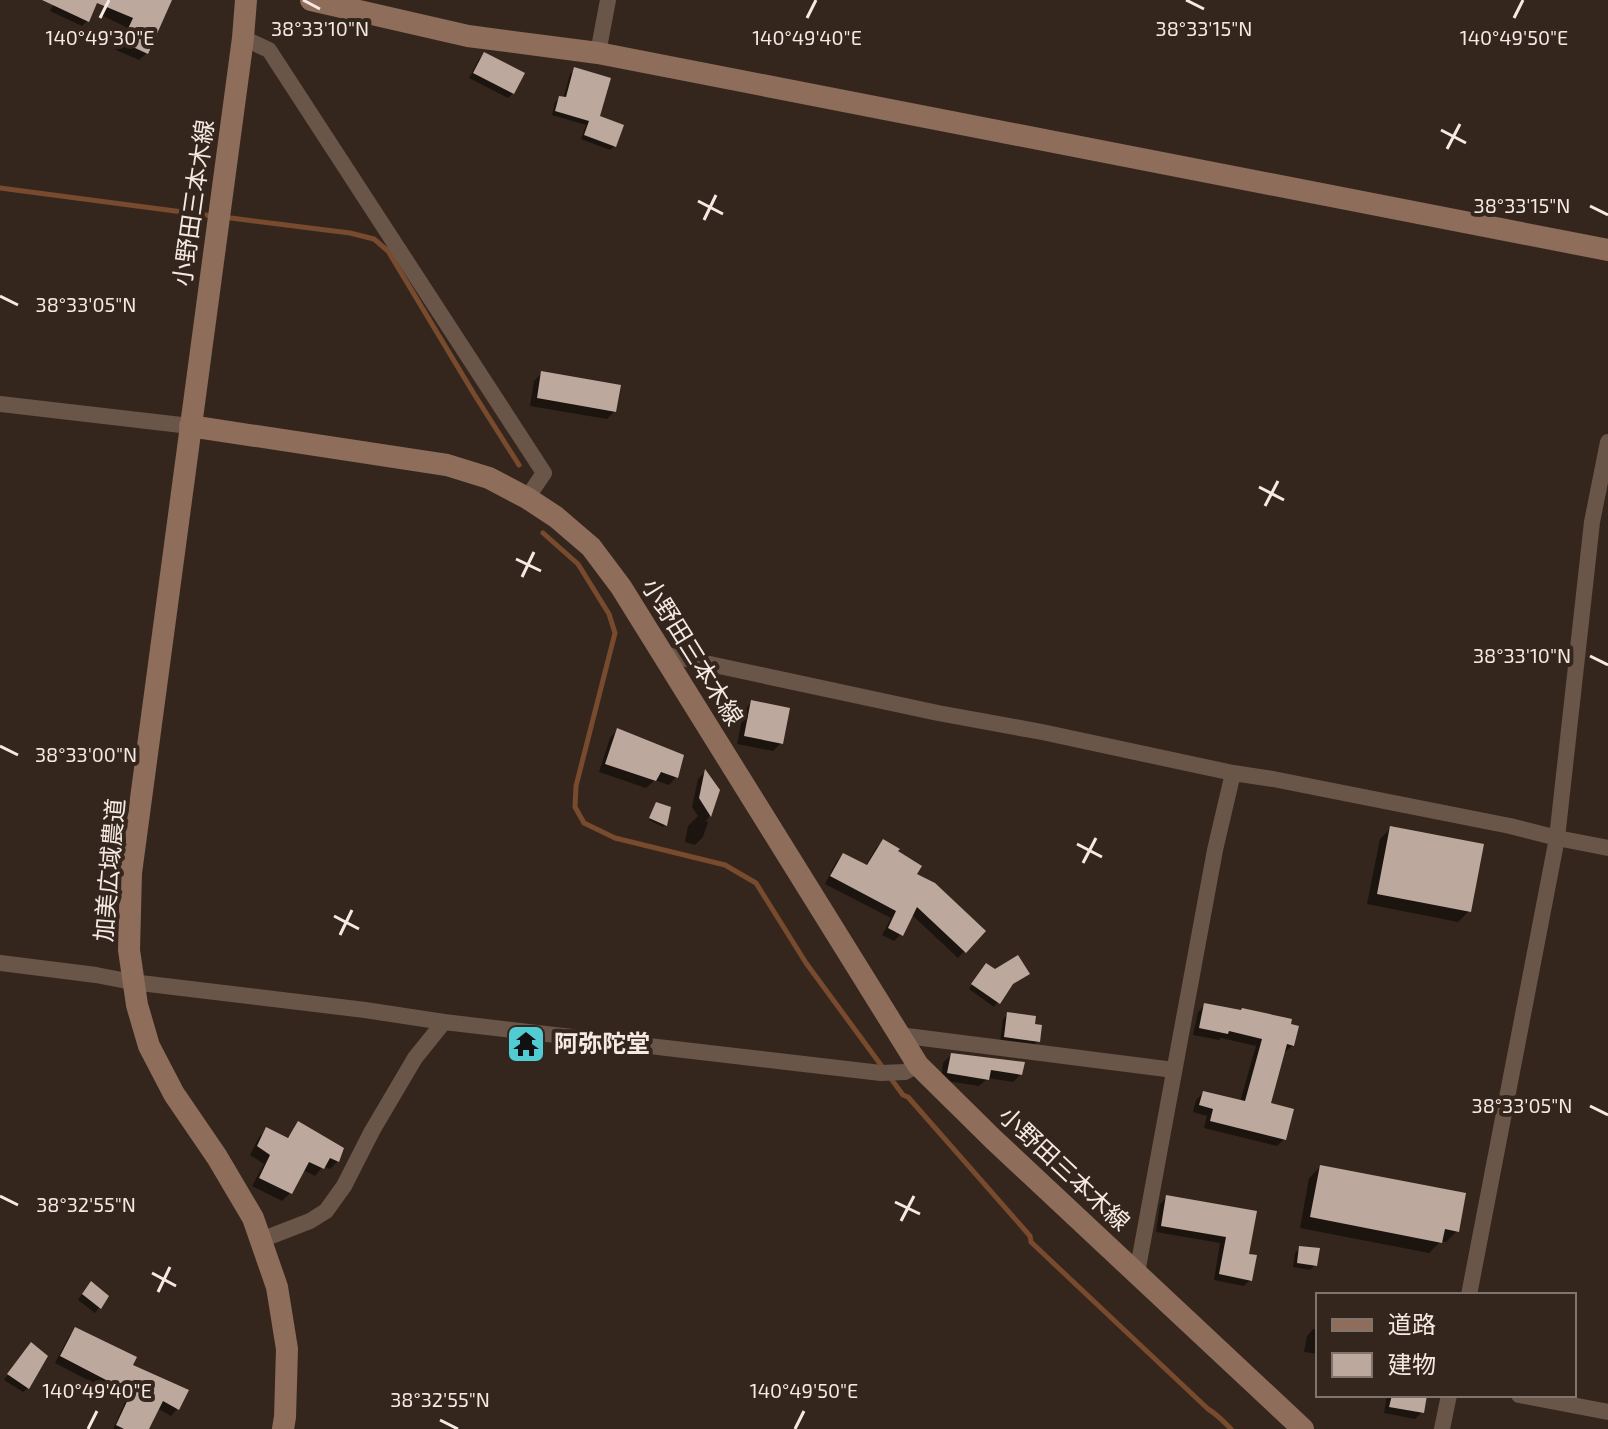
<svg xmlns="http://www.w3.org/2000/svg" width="1608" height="1429" font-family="'Exo 2','Noto Sans JP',sans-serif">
<rect width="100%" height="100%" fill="#35261d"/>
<path fill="#0007" d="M44,0H97L87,21L82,26L50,11L54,4Z
M108,0H170L147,53L139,60L116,50L126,27L101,15Z
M484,55L513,93L508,98L469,78L479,59Z
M575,70L598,118L615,146L610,150L581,139L586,125L552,115L555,102L560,98L563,99L570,74Z
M542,373L615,411L607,419L530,406L534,381Z
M752,702L781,743L773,751L737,744L744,710Z
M617,730L676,777L669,785L655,780L646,788L599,772L610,738Z
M705,772L718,790L710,816L705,821L708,822L703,837L695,845L685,842L688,826L698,816L692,807L698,779Z
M655,806L665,825L663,827L649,820Z
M1391,828L1469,911L1458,922L1367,904L1380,839Z
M883,841L896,852L914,875L983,931L958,958L911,914L901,934L894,941L882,935L891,918L825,884L836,862L843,855L865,867L876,848Z
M982,970L995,972L1023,978L1009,986L994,1007L969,989Z
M1205,1005L1293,1045L1285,1052H1283L1268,1105L1284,1139L1277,1146L1204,1128L1207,1116L1193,1112L1196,1100L1203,1093L1240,1102L1256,1046L1221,1038L1219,1040L1193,1035L1198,1012Z
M1008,1014L1032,1026L1038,1041L1033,1046L1000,1042L1003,1019Z
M951,1055L1021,1074L1013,1082L988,1078L979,1086L941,1080L943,1063Z
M299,1124L338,1161L330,1169L323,1166L315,1176L303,1170L290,1193L282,1201L252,1186L264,1164L250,1155L259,1137L267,1129L286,1139Z
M1320,1167L1457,1231L1446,1242L1441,1241L1429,1253L1300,1228L1309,1178Z
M1167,1197L1255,1212L1247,1255L1250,1280L1244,1286L1214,1280L1220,1243L1156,1232L1160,1204Z
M1300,1248L1315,1265L1310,1270L1293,1267L1295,1253Z
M86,1288L107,1297L95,1313L78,1300Z
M76,1329L130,1366L186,1391L177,1409L171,1416L157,1408L147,1429H113L126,1400L55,1363L69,1336Z
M1313,1329L1318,1330V1354L1304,1352L1307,1336Z
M26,1350L28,1388L23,1392L4,1380Z
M1387,1395H1425L1422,1412L1415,1419L1384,1413Z"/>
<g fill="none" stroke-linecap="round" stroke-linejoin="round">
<path stroke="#784a2e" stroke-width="5" d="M0,188L213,216
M223,217L350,233L374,239L388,251L474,394L519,465
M543,533L578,564L609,614L615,633L576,786L575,807L584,823L615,838L725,865L756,883L806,963L903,1095L908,1097L1030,1236L1031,1242L1208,1409C1218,1415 1223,1421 1231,1429"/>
</g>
<path fill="#bca89c" d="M42,0H172L148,54L122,42L133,18L97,3L89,22Z
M484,52L525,73L514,94L473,73Z
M574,67L611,78L600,116L624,125L616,147L584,135L589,121L555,111L559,96L566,97Z
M541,371L621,385L616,412L537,398Z
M751,700L790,708L783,744L744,736Z
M617,728L684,755L678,778L661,772L656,781L605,764Z
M705,769L720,790L711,817L699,798Z
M656,802L671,807L667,826L649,818Z
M1390,826L1484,844L1471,912L1377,894Z
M883,839L900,849L898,851L922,866L917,874L935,883L986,931L966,953L917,907L903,936L888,928L896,911L830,876L843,853L867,865Z
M1018,955L1030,974L1013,984L1000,1004L971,984L986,963L995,969Z
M1204,1003L1241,1010L1242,1008L1292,1019L1291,1024L1299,1026L1294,1046L1287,1044L1271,1103L1294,1109L1286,1140L1210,1121L1213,1109L1199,1105L1203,1091L1245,1101L1262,1039L1229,1031L1228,1034L1199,1028Z
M1007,1012L1036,1016L1035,1024L1042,1025L1040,1042L1004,1037Z
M951,1053L1025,1062L1022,1075L991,1070L989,1080L947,1073Z
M298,1121L344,1148L339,1162L330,1158L324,1169L309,1162L292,1194L259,1178L270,1155L257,1146L266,1127L288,1138Z
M1320,1165L1466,1193L1459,1232L1445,1229L1442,1243L1310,1217Z
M1166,1195L1257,1211L1249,1254L1257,1255L1252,1281L1219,1274L1226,1237L1161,1226Z
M1299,1246L1320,1248L1317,1266L1297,1263Z
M91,1281L109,1296L101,1309L82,1294Z
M75,1327L137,1357L133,1365L189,1390L179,1410L163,1401L149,1429H124L116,1425L131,1393L60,1356Z
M31,1342L48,1356L29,1389L7,1374Z
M1392,1395H1427L1424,1413L1389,1407Z"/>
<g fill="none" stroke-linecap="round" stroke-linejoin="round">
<path stroke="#6a5549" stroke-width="16" d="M243,38L269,50L544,473L527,498
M598,53L608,0
M0,404L190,426
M663,654L938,713L1042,732L1233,773L1273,779L1510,826L1557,838L1608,848
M0,963L96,975L132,982L365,1010L444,1022L881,1073L905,1072L918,1065
M899,1035L1174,1070
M261,1240L310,1221L326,1211L344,1186L372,1131L415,1058L444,1022
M1137,1273L1215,850L1233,773
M1469,1295L1557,838L1592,522L1608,442
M1519,1395L1608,1412
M1442,1429L1449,1395"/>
<path stroke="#8e6d5a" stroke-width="22" d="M246,0L243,38L131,873L129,950L137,1005L149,1046L174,1094L217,1157L253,1218L277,1287L287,1349L285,1417L283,1429
M311,0L468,36L598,53L1608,250
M190,426L447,465L489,478L527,498L556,517L591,547L621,587L918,1065L993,1139L1303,1429"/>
</g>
<path fill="none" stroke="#f4e9e3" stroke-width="3" d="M303,0L320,9M1186,0L1204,9M100,18L109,0M807,18L816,0M1514,18L1523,0M1441,130L1466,143M1447,149L1460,124M698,201L723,214M1590,206L1608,215M704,220L716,195M0,296L18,305M1259,487L1284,500M1265,506L1278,481M516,559L541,571M522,577L534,552M1590,656L1608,665M0,746L18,755M1077,844L1102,857M1083,863L1096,838M334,916L359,929M340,935L352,910M1590,1106L1608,1115M0,1196L18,1205M895,1202L920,1214M901,1221L914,1196M152,1273L176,1286M158,1292L170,1267M440,1420L458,1429M88,1429L97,1411M795,1429L804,1411"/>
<defs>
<g id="temple-square" transform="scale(2)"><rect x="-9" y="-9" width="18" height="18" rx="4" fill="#51ccd3" stroke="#35261d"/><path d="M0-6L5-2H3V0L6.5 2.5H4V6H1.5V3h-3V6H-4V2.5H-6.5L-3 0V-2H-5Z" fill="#111"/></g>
</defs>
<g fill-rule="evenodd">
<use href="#temple-square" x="526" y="1044"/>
</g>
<g text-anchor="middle" stroke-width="8" stroke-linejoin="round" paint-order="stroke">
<g font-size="24" fill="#f4e9e3" stroke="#35261d">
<text transform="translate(194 203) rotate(-82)" y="8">小野田三本木線</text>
<text transform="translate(692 652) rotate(58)" y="8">小野田三本木線</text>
<text transform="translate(110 870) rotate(-85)" y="8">加美広域農道</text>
<text transform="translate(1064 1169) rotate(43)" y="8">小野田三本木線</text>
</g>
<g font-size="24" font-weight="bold" fill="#f4e9e3" stroke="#35261d" text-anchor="start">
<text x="554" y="1052">阿弥陀堂</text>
</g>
</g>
<g font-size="20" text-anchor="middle" fill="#f4e9e3" stroke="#35261d" stroke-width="8" stroke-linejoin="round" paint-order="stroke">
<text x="320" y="36">38°33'10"N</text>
<text x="1204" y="36">38°33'15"N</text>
<text x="100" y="45">140°49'30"E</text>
<text x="807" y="45">140°49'40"E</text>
<text x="1514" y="45">140°49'50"E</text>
<text x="1522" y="213">38°33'15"N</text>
<text x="86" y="312">38°33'05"N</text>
<text x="1522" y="663">38°33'10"N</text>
<text x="86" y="762">38°33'00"N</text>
<text x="1522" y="1113">38°33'05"N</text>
<text x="86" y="1212">38°32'55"N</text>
<text x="97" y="1398">140°49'40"E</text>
<text x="804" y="1398">140°49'50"E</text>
<text x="440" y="1407">38°32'55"N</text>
</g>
<rect x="1316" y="1293" width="260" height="104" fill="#35261d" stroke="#81746c" stroke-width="2"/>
<rect x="1332" y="1319" width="40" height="12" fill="#8e6d5a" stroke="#81746c" stroke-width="2"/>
<text x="1388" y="1333" font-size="24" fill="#f4e9e3">道路</text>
<rect x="1332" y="1353" width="40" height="24" fill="#bca89c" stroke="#81746c" stroke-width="2"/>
<text x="1388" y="1373" font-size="24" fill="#f4e9e3">建物</text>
</svg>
